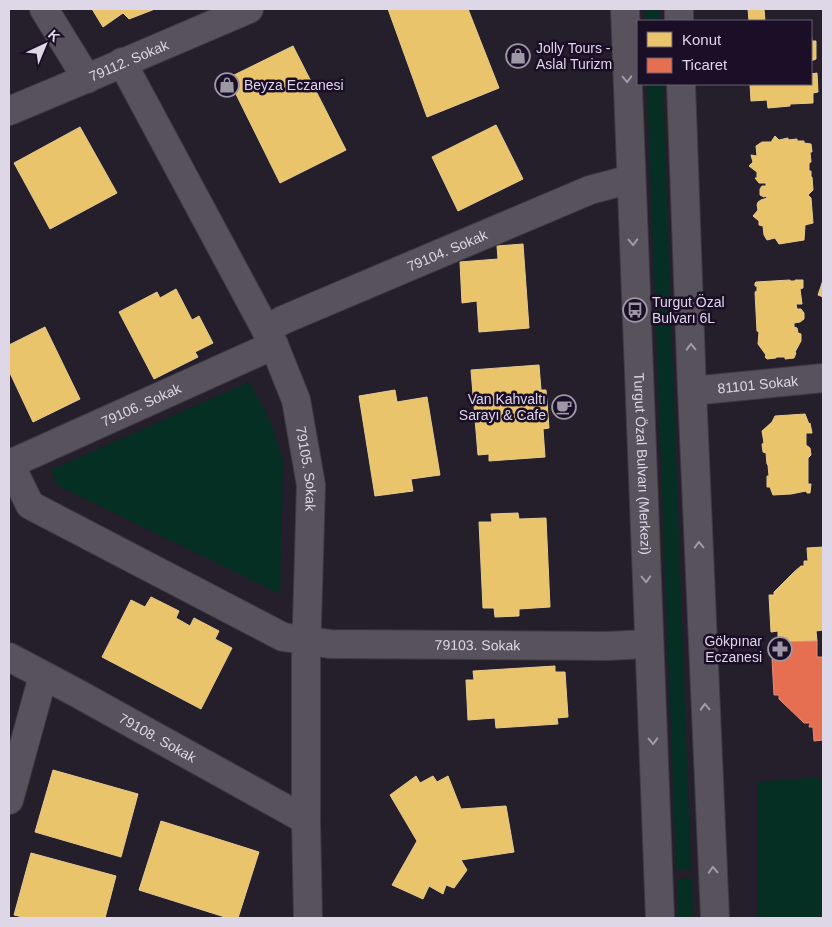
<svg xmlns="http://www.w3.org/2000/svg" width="832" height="927" font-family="Arial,sans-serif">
<rect width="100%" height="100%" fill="#251f2b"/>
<path fill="#052f22" d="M645,9H660V21H645Z
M647,84H663L683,654L691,869H676Z
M249,382L270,420L283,460L280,594L57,485L51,470Z
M823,777V918H757L758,782Z
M692,878L693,918H678L677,879Z"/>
<path fill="#e9c46a" stroke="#e6ca90" d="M92,9H155L129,19L123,13L103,27Z
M388,9H468L499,88L427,117Z
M748,9H764L765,21H749Z
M811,32L812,41H816V59L811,61Z
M293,46L346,150L280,183L228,78Z
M811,64V74L817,73L818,92L813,93V103L790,104V106L768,108L767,100L751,101L750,84H811Z
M496,125L523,179L458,211L432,157Z
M80,127L117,193L50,229L14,163Z
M775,136L779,140L788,138V140L797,139V141H804V143L811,144L812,152H810L811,162L809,163V171H811V177H812L813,190L808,195L811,198L813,223L805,225L804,240L779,244L775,238L767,240L764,235L763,226L759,225V221L753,216L758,210L757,205L758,202L761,200L767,198L766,196L764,197L760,195V189L762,186H766V183H759L755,178H757V172L749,166L753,162L751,155L757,156L756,146L762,142H771Z
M523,244L529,328L479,332L477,301L462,303L460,262L498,259L497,246Z
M790,280V281H795V280H803V288L800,289L802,304H796L797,309H801L804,313V319L800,322L794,323V327L797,328L798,333L801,334V341L795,352L796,353L794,358L785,359V357H776V358L767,359L765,357L766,355L758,344L759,332L757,331L755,292L757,291V286H755V283L756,282Z
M823,280V297L818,295Z
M176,289L192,320L199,316L213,343L195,352L198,357L154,379L119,312L157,292L160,298Z
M45,327L80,399L33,422L9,371V345Z
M539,365L541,390H546L549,428L543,429L545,457L489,461V454L478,455L471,370Z
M395,390L397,402L427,397L440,475L411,479L413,491L375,496L359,396Z
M805,414L809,424L810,423L812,433H806V445L810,448L811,455L808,458V484H811L810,493H807L806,491L791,494L773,495L770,487H767V476H769L768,465L767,464L766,453L763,452L762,444L764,443L762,431L772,422L775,416Z
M518,513L519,519L546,518L550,607L519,609V616L495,617L494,608H483L479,522H492L491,514Z
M823,547V630L816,631L817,641L778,642V631L771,632L769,595H774V592L794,572L801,566H804V561H808L807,548Z
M151,597L179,611L176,618L190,626L194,618L219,631L215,639L232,648L201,709L102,657L131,600L145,607Z
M555,666V672H565L568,717L557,718L558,724L496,728L495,718L468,720L466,680H474L473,671Z
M53,770L138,794L121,857L35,832Z
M416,776L420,783L433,776L437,782L448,776L461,809L506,806L514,852L461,860L467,870L454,888L446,885L443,894L429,886L423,899L392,885L417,841L390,795Z
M161,821L259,852L238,918H228L139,890Z
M31,853L116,876L105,918H27L14,915Z"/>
<path fill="#e76f51" stroke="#e48e7e" d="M817,641V657H823V740L814,741L813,727H809L810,723H804L779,699V695H774L772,659L778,658V642Z"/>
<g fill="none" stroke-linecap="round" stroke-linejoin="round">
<g stroke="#403a46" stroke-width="30">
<g id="minor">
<path d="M44,9L87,79"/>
<path id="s1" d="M122,62L274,345L296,400L311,485L306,657V820L308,918"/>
<path id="s2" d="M266,330L283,320L590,190L631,179"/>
<path id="s3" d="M692,391L823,378"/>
<path id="s4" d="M9,462L10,464L274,345"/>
<path id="s5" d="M10,464L30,505L283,637L330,644L607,646L648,644"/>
<path id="s6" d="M9,657L75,692L306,820"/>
<path d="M9,800L43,676"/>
</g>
</g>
<g stroke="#403a46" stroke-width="30">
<g id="secondary">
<path id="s7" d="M625,9L660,918"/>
<path d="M679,9V21"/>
<path d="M681,84L692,391L715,918"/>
<path id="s8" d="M9,111C89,78 169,43 249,9"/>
</g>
</g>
<use href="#minor" stroke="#57525c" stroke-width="28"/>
<use href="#secondary" stroke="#57525c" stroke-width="28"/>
</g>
<defs><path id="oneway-chevron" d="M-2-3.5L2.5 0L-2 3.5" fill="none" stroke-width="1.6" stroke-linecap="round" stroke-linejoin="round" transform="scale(1.25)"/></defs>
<g stroke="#a19ba9">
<use href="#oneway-chevron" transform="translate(627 79) rotate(88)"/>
<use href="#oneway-chevron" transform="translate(633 242) rotate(88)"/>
<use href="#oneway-chevron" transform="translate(691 347) rotate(-92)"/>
<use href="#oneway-chevron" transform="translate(699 545) rotate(-92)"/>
<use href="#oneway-chevron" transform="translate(646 579) rotate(88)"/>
<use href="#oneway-chevron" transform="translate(705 707) rotate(-92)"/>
<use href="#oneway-chevron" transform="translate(653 741) rotate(88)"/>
<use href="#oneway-chevron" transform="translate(713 870) rotate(-93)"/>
</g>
<defs>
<g id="shop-ring" transform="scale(1.25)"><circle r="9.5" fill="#1b0f27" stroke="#9d97a6" stroke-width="1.5"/><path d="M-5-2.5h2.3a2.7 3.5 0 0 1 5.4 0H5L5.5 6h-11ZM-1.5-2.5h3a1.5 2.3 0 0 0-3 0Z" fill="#9d97a6"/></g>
<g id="bus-ring" transform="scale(1.25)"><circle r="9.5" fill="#1b0f27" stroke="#9d97a6" stroke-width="1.5"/><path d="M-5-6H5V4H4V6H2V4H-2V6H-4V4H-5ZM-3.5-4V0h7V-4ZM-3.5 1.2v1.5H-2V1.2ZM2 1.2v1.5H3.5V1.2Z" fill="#9d97a6"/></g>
<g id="cafe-ring" transform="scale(1.25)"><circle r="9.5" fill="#1b0f27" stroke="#9d97a6" stroke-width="1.5"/><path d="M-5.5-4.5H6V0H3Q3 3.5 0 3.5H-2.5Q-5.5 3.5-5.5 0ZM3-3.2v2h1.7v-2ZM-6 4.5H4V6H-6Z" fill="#9d97a6"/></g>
<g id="pharmacy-ring" transform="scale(1.25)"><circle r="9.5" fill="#1b0f27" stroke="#9d97a6" stroke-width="1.5"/><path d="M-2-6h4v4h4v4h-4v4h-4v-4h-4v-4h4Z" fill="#9d97a6"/></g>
</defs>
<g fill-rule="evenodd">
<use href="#shop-ring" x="518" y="56"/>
<use href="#shop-ring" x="227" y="85"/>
<use href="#bus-ring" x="635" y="310"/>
<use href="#cafe-ring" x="564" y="407"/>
<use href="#pharmacy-ring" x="780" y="649"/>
</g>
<g text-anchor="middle" stroke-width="5" stroke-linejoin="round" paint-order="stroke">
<g font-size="14" fill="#ded7e8" stroke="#1b0f27" text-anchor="start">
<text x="536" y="53">Jolly Tours -<tspan x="536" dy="16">Aslal Turizm</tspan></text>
<text x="244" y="90">Beyza Eczanesi</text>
<text x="652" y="307">Turgut Özal<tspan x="652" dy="16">Bulvarı 6L</tspan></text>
<text x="546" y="404" text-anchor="end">Van Kahvaltı<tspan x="546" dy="16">Sarayı &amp; Cafe</tspan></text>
<text x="762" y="646" text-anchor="end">Gökpınar<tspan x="762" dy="16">Eczanesi</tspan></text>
</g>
<g font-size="14" fill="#ded7e8" stroke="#1b0f27">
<text dy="5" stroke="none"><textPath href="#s8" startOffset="130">79112. Sokak</textPath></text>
<text dy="5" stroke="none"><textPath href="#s2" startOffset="198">79104. Sokak</textPath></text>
<text dy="5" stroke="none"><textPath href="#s3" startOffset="66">81101 Sokak</textPath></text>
<text dy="5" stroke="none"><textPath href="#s4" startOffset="146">79106. Sokak</textPath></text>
<text dy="5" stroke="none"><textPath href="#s7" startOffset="455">Turgut Özal Bulvarı (Merkezi)</textPath></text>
<text dy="5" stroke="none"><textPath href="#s1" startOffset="450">79105. Sokak</textPath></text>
<text dy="5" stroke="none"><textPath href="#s5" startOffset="526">79103. Sokak</textPath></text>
<text dy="5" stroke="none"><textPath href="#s6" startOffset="169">79108. Sokak</textPath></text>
</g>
</g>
<rect width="832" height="927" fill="none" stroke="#ded7e8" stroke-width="20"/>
<rect x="637" y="20" width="175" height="65" fill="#1b0f27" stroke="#695f74"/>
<rect x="647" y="32" width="25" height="15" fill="#e9c46a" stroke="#695f74"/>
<text x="682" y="45" font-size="15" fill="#ded7e8">Konut</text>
<rect x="647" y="58" width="25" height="15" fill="#e76f51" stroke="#695f74"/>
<text x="682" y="70" font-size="15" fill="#ded7e8">Ticaret</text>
<g transform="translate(45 45) rotate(44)" stroke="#1b0f27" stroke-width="4" paint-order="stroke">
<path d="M0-4L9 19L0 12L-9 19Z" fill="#ded7e8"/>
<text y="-8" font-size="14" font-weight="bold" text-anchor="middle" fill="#ded7e8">K</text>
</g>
</svg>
